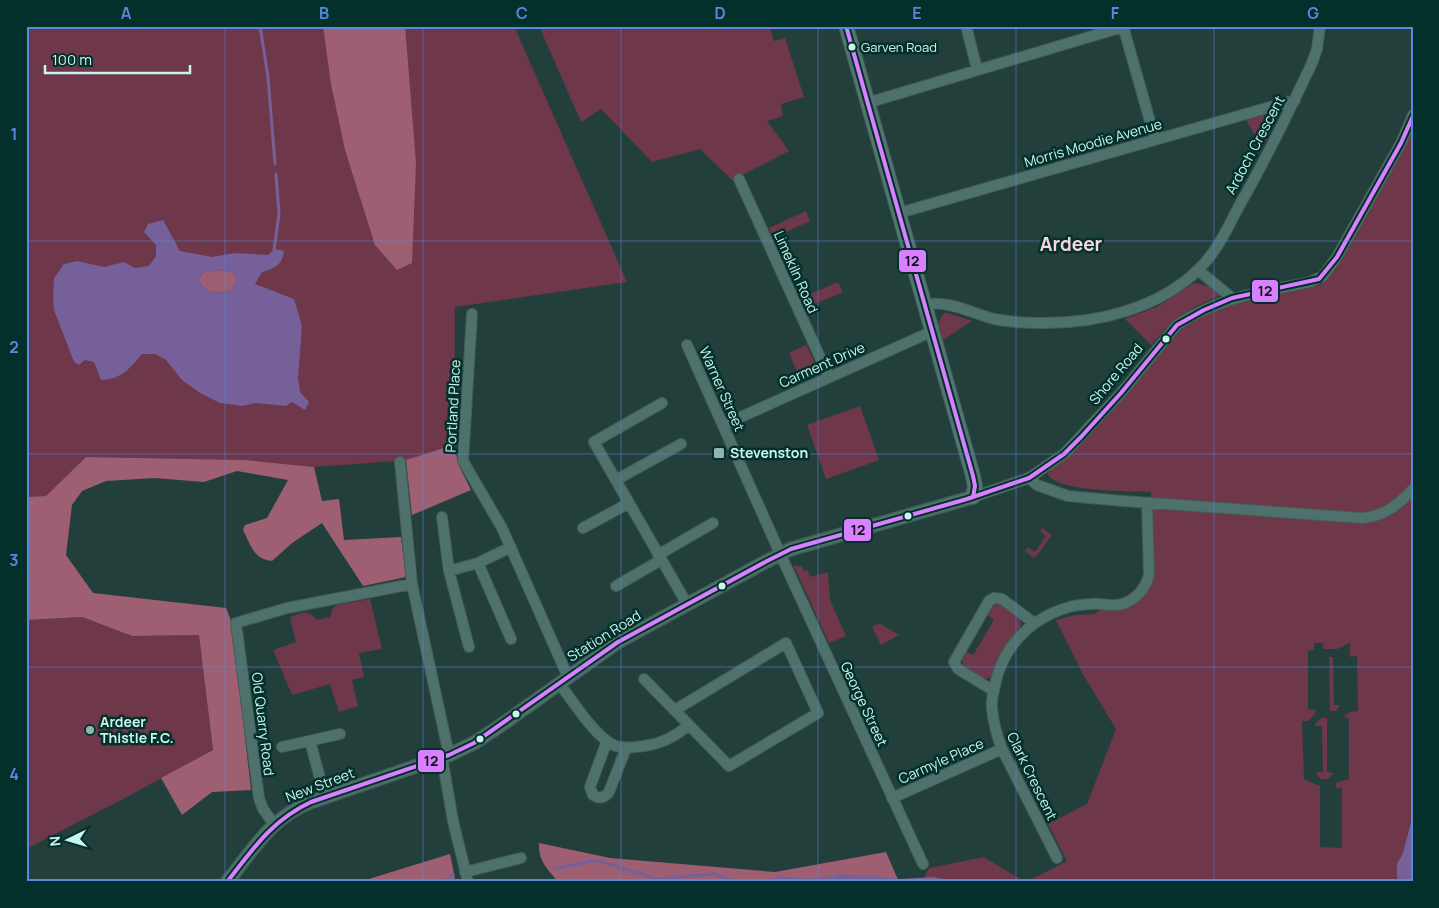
<svg xmlns="http://www.w3.org/2000/svg" width="1439" height="908" font-family="Manrope,sans-serif">
<rect width="100%" height="100%" fill="#233f3c"/>
<path fill="#6e374a" fill-rule="evenodd" d="M26,26H514L627,282L455,307L454,445L411,460L314,467L245,460L86,457L46,496L26,497Z
M539,26H769L774,41L785,38L804,97L781,104L783,116L767,121L789,151L732,180L700,149L652,162L601,109L581,122Z
M1273,113L1276,114L1277,118L1262,148L1246,120Z
M1413,129V812L1407,835L1409,853L1394,882H1026L1067,861L1048,824L1087,804L1116,729L1084,676L1056,620L1075,615L1094,614L1101,609L1145,593L1153,578L1151,492C1131,491 1058,492 1048,475V473L1114,409L1183,327L1214,311L1240,302L1321,285L1333,270L1349,247ZM1314,643H1323V649H1337L1350,643V657L1357,656L1358,711L1350,712L1343,717L1349,718V779L1337,782L1335,786L1337,788H1342V848L1320,847V786L1304,779L1302,721H1308L1315,714L1316,710L1308,709V651L1314,650Z
M806,211L810,221L773,238L769,228Z
M838,282L843,292L805,308L801,298Z
M1194,283L1213,287L1220,294L1217,297C1186,309 1172,321 1151,345L1125,319L1157,307Z
M945,313H948L972,321L943,340C940,329 935,322 945,313Z
M806,345C814,360 823,373 801,381L789,353Z
M725,384L737,410L729,409L727,407L717,387Z
M860,406L879,460L826,479L807,425Z
M1042,528L1052,535L1038,554L1034,558L1025,551L1028,547L1035,552L1046,536L1040,531Z
M795,565L802,567L804,571L807,570L810,577L828,572L830,600L846,636L829,643L794,566Z
M370,599L382,649L359,653L364,677L352,680L358,706L339,712L330,684L292,695L273,650L296,642L290,617C302,613 307,608 317,620L330,617L333,608L337,605Z
M1001,604L1020,617L1021,626L1005,647L990,678L982,679L963,667L962,656L965,651L973,655L994,620L987,615L991,607Z
M82,617L132,636L199,635L213,750L125,798L26,849V620Z
M879,623L899,635L881,645L872,627Z
M1329,657H1333L1334,705H1340L1336,711H1330Z
M1321,718H1327V772L1334,773L1328,779H1321L1316,774V772H1323L1322,726H1315V724Z
M984,857L1025,882H925L924,878L929,868Z"/>
<path fill="#9e5f72" d="M323,26H405L416,163L412,263L397,270L375,245L345,150L331,84Z
M217,270L233,272L237,280L232,290C219,294 203,295 199,279L204,272Z
M454,445L459,466L471,490L412,515L406,460Z
M86,457L245,460L314,467L322,501L339,499L344,540L401,537L406,577L363,586L322,523L292,543L272,561C253,559 251,545 243,530L245,525L267,518L288,480L237,471L204,482L155,478L106,481L82,491L72,505L66,555L93,593L226,608L232,623L251,790L212,792L182,815L161,778L213,750L199,635L132,636L82,617L26,620V497L46,496Z
M539,843L610,858L775,872L886,852L899,882H558C547,868 538,861 539,843Z
M450,854L455,878L451,882H359Z"/>
<path fill="#75609a" fill-rule="evenodd" d="M163,220L180,251L212,257L235,253L268,255L275,249L284,251C282,266 275,268 262,272L255,284L294,299L302,326L298,378L300,392L309,402L305,410L292,402L286,406L256,403L242,406L220,403L200,393L182,380L166,360L155,354H142C129,369 122,379 101,380L94,362L85,360L79,365L74,362L54,310L53,297L54,278L64,264L77,261L104,267L124,262L135,268L149,266L156,256V245L144,232L148,224ZM217,270L233,272L237,280L232,290C219,294 203,295 199,279L204,272Z
M1413,813L1412,882H1397V864L1403,853Z
M837,874L864,876L868,875L900,879L933,877L960,882H845L838,881Z"/>
<g fill="none" stroke-linecap="round" stroke-linejoin="round">
<path stroke="#75609a" stroke-width="3" d="M260,26L268,77L275,164
M274,250L279,214L276,174
M554,869L596,860L657,879L713,874L738,882
M444,882L453,875
M764,882L780,878L809,880L840,877"/>
<g stroke="#435c58" stroke-width="12">
<path id="minor" d="M966,26L977,69
M1123,26L1155,139
M867,103L1126,26
M739,179L829,377
M899,213L1295,100
M1198,270L1232,298
M925,305C946,299 974,314 994,319C1009,322 1024,323 1039,323C1096,324 1159,309 1200,268C1217,251 1227,229 1238,208C1265,161 1289,112 1312,63L1317,49L1320,26
M472,314L463,461L502,528L568,677
M687,345L783,560L923,864
M662,403L594,442L687,604
M723,425L933,331
M400,462L412,584L449,755
M1029,478L1037,485L1068,496L1123,501L1362,518C1385,516 1398,505 1413,489
M616,480L681,444
M973,497L1029,478L1064,454L1121,393L1177,325C1219,297 1262,292 1310,282L1323,276L1337,257L1401,143L1413,115
M442,517L449,571L469,647
M583,528L629,503
M658,555L713,523
M478,563L511,639
M449,571L478,563L511,547
M616,586L661,560
M644,679L729,766L818,713L786,643L675,710
M559,683C572,700 597,740 616,746C625,749 635,747 644,746C661,744 676,736 689,725
M994,691L958,669L954,662L989,601L994,598L1002,599L1034,623
M310,741L325,797
M607,741L590,787L593,795C599,799 605,798 609,792L626,748
M282,747L340,734
M442,757L453,821L468,882
M892,798L1002,749
M274,824L263,809L259,798L236,623L287,608L412,584
M1057,858L1002,749C997,736 993,722 992,708C991,701 993,693 995,685C1003,645 1033,616 1073,606C1079,605 1086,604 1092,604C1102,603 1113,607 1122,604C1136,600 1146,588 1149,574L1147,503
M465,872L521,858"/>
</g>
<g stroke="#435c58" stroke-width="15">
<path id="tertiary" d="M227,882C253,850 271,817 311,802L449,755L474,743L497,728L618,642L767,561L791,549L973,497"/>
</g>
<g stroke="#435c58" stroke-width="16">
<path id="secondary" d="M846,26L973,476L975,486L973,497"/>
</g>
<use href="#minor" stroke="#4e716c" stroke-width="10"/>
<use href="#tertiary" stroke="#4e716c" stroke-width="12"/>
<use href="#secondary" stroke="#537572" stroke-width="14"/>
<g stroke="#03302a" stroke-width="8">
<path id="bus-1" d="M846,26L973,476L975,486L973,497
M227,882C253,849 272,820 311,802L449,755L474,743L618,642L767,561L791,549L967,499L1029,478L1064,454L1081,437L1121,393L1177,325L1204,310L1232,298L1319,279L1337,257L1401,143L1413,116"/>
</g>
<use href="#bus-1" stroke="#d880ff" stroke-width="4"/>
</g>
<path fill="none" stroke="#5988df" stroke-width="1" stroke-opacity="0.55" d="M225,26V882M423,26V882M621,26V882M818,26V882M1016,26V882M1214,26V882M26,241H1413M26,454H1413M26,667H1413"/>
<g fill="#c8f5ec" stroke="#03302a" stroke-width="2">
<circle cx="852" cy="47" r="4.5"/>
<circle cx="1166" cy="339" r="4.5"/>
<circle cx="908" cy="516" r="4.5"/>
<circle cx="722" cy="586" r="4.5"/>
<circle cx="516" cy="714" r="4.5"/>
<circle cx="480" cy="739" r="4.5"/>
</g>
<g fill="#8eb5ae" stroke="#03302a" stroke-width="2">
<rect x="713" y="447" width="12" height="12" rx="2.5"/>
<circle cx="90" cy="730" r="5"/>
</g>
<g text-anchor="middle" stroke-width="5" stroke-linejoin="round" paint-order="stroke">
<g font-size="13" fill="#c8f5ec" stroke="#03302a" text-anchor="start">
<text x="861" y="52">Garven Road</text>
</g>
<g font-size="14" fill="#c8f5ec" stroke="#03302a">
<text transform="translate(1093 143) rotate(-16)" y="5">Morris Moodie Avenue</text>
<text transform="translate(1255 145) rotate(-62)" y="5">Ardoch Crescent</text>
<text transform="translate(796 272) rotate(66)" y="5">Limekiln Road</text>
<text transform="translate(822 365) rotate(-24)" y="5">Carment Drive</text>
<text transform="translate(1116 374) rotate(-50)" y="5">Shore Road</text>
<text transform="translate(722 389) rotate(66)" y="5">Warner Street</text>
<text transform="translate(453 406) rotate(-87)" y="5">Portland Place</text>
<text transform="translate(604 636) rotate(-32)" y="5">Station Road</text>
<text transform="translate(864 704) rotate(65)" y="5">George Street</text>
<text transform="translate(263 724) rotate(83)" y="5">Old Quarry Road</text>
<text transform="translate(941 761) rotate(-24)" y="5">Carmyle Place</text>
<text transform="translate(1032 776) rotate(64)" y="5">Clark Crescent</text>
<text transform="translate(320 785) rotate(-21)" y="5">New Street</text>
</g>
<g font-size="14" font-weight="bold" fill="#c8f5ec" stroke="#03302a" text-anchor="start">
<text x="730" y="458">Stevenston</text>
<text x="100" y="727">Ardeer<tspan x="100" dy="16">Thistle F.C.</tspan></text>
</g>
<g font-size="19" font-weight="bold" fill="#fad7df" stroke="#03302a">
<text x="1071" y="251">Ardeer</text>
</g>
</g>
<g stroke="#03302a" stroke-width="2">
<rect x="898" y="249" width="29" height="24" rx="5" fill="#d880ff"/>
<rect x="1251" y="279" width="28" height="24" rx="5" fill="#d880ff"/>
<rect x="843" y="518" width="29" height="24" rx="5" fill="#d880ff"/>
<rect x="417" y="749" width="28" height="24" rx="5" fill="#d880ff"/>
</g>
<g font-size="14" text-anchor="middle" font-weight="bold" fill="#111">
<text x="912" y="266">12</text>
<text x="1265" y="296">12</text>
<text x="858" y="535">12</text>
<text x="431" y="766">12</text>
</g>
<rect width="1439" height="908" fill="none" stroke="#03302a" stroke-width="55"/>
<g transform="translate(68 840) rotate(265)" stroke="#03302a" stroke-width="4" paint-order="stroke">
<path d="M0-4L9 19L0 12L-9 19Z" fill="#c8f5ec"/>
<text y="-8" font-size="14" font-weight="bold" text-anchor="middle" fill="#c8f5ec">N</text>
</g>
<path d="M45 65v8h145v-8" fill="none" stroke="#c8f5ec" stroke-width="2.5"/>
<text x="52" y="65" font-size="15" fill="#c8f5ec" stroke="#03302a" stroke-width="4" paint-order="stroke">100 m</text>
<rect x="28" y="28" width="1384" height="852" fill="none" stroke="#5988df" stroke-width="2"/>
<g font-size="16" text-anchor="middle" font-weight="bold" fill="#5988df">
<text x="126" y="19">A</text>
<text x="324" y="19">B</text>
<text x="522" y="19">C</text>
<text x="720" y="19">D</text>
<text x="917" y="19">E</text>
<text x="1115" y="19">F</text>
<text x="1313" y="19">G</text>
<text x="14" y="140">1</text>
<text x="14" y="353">2</text>
<text x="14" y="566">3</text>
<text x="14" y="780">4</text>
</g>
</svg>
